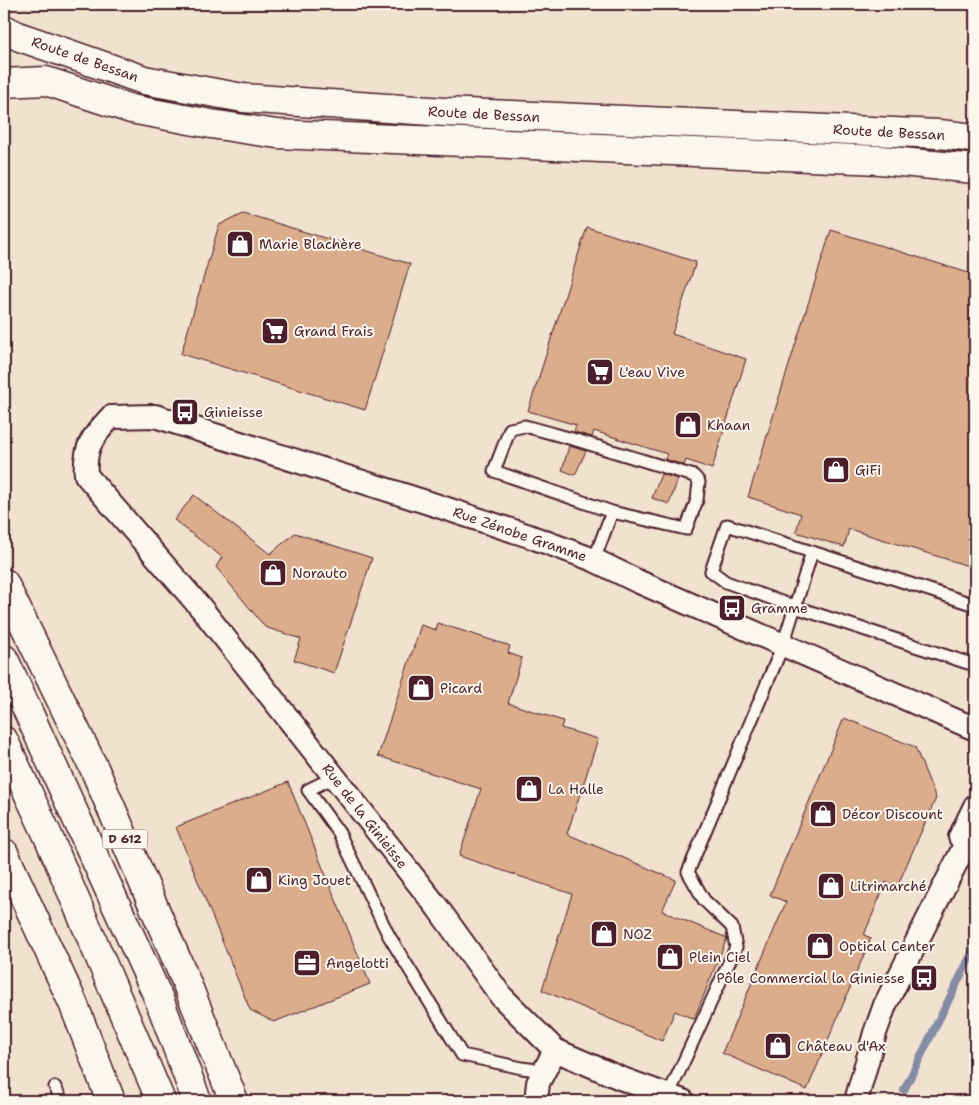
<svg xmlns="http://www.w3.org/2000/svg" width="979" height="1105" font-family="'Shantell Sans',sans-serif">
<rect width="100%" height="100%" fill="#f1e1cf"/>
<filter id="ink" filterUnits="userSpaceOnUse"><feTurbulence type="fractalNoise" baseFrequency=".02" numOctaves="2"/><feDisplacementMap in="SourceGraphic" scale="10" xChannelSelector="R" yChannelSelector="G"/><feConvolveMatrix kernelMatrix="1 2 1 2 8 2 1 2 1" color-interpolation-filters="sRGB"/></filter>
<g filter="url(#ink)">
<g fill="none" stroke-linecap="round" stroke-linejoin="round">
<path stroke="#858ba5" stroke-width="8" d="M904,1090L975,947"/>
</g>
<path fill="#dbad8c" stroke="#4a1f2b" d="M243,213L410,264L365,410L181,354L219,225Z
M587,227L696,262L672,334L746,359L712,469L686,460L684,465L665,459L667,454L594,431L592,437L574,432L576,425L528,411Z
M831,230L975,275V568L849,529L844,547L796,532L801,514L748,497Z
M569,446L586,451L575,475L562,470Z
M661,474L678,479L669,504L652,498Z
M194,495L270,554L295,533L372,558L334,673L294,660L301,639L265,627L216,567L222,557L174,520Z
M438,623L510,646L508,653L522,658L508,703L563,721L561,728L598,739L567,834L676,880L662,911L727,938L694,1019L675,1011L662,1041L542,990L572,894L459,856L481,789L378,756L421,625L436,630Z
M844,718L915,747L936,798L897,887L886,882L864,935L871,938L807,1090L722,1053L786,902L770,895Z
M288,782L370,984L274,1022L250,1010L176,827Z"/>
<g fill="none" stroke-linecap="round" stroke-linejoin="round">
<g stroke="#4a1f2b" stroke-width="15">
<path id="service" d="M525,426L576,440L694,476L699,482L697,500L686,529L612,512L494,471L510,429Z
M812,552L727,525L711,571L726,582L795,607L968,663L975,662
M594,560L612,512
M334,777L308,790L339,833L389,936L462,1055L522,1068L544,1071
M55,1087L62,1101
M668,1096L736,947L732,927L704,900L688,872L783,645L812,552L975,605"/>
</g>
<g stroke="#4a1f2b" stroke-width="26">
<path id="minor" d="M960,837L975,806
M536,1101L538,1083L555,1050
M683,1101L620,1078L555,1050L501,996L437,907L201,608L86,475C84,447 92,437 111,417L155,416L432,504L529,536L594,560L637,581L975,729
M856,1101L875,1033L885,1005L975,825"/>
</g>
<g stroke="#4a1f2b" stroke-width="31">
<path id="tertiary" d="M4,29L20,37L144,80L243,98L445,112L939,134L975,138
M4,83L46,81L131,109L211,124L277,134L880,160L975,169"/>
</g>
<g stroke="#4a1f2b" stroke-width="31">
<path id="trunk" d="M4,583L94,768L185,979L234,1101
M4,659L159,999L197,1101
M4,741L48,836L161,1101
M4,853L73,1003L111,1101"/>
</g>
<use href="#service" stroke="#fbf7ec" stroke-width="11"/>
<use href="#minor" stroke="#fbf7ec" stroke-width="22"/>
<use href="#tertiary" stroke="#fbf7ec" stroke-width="28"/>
<use href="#trunk" stroke="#fbf7ec" stroke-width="28"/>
</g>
</g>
<defs>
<g id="shop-square" transform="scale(1.4375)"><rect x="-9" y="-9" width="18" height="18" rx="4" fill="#4a1f2b" stroke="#fbf7ec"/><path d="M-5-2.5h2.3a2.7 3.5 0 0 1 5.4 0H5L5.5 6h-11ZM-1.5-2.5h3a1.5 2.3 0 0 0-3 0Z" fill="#fff"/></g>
<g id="supermarket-square" transform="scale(1.4375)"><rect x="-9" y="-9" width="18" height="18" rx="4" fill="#4a1f2b" stroke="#fbf7ec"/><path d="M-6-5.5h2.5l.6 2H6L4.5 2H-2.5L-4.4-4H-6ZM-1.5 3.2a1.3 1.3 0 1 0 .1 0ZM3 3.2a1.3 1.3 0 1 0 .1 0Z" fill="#fff"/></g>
<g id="bus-square" transform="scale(1.4375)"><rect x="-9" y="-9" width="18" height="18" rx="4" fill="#4a1f2b" stroke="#fbf7ec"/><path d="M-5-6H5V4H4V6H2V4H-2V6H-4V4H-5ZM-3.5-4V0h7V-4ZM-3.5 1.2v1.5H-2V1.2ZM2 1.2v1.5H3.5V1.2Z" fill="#fff"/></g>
<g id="office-square" transform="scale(1.4375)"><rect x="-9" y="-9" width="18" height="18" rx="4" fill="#4a1f2b" stroke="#fbf7ec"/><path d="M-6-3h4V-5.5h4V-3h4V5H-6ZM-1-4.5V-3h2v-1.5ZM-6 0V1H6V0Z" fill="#fff"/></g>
</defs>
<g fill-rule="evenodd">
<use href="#shop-square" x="240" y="244"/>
<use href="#supermarket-square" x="275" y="331"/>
<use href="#supermarket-square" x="600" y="372"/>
<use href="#bus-square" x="185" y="412"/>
<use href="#shop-square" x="688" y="425"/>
<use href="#shop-square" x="836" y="470"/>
<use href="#shop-square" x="273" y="573"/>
<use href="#bus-square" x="732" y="608"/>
<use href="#shop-square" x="421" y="688"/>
<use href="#shop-square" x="529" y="789"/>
<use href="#shop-square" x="823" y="814"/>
<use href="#shop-square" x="259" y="880"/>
<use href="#shop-square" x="831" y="886"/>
<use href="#shop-square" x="604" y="934"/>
<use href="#shop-square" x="820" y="946"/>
<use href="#shop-square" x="670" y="957"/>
<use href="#office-square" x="307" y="963"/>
<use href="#bus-square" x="924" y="978"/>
<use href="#shop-square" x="778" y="1046"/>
</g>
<g text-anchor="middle" stroke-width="4" stroke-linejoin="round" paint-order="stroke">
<rect fill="#fbf7ec" stroke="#7f6065" stroke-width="1" x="102.5" y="829.5" width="45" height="19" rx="4"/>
<g font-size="12" font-weight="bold" fill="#4a1f2b">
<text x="125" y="843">D 612</text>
</g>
<g font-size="14" fill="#4a1f2b" stroke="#fbf7ec">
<text transform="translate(85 59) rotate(19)" y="5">Route de Bessan</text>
<text transform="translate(484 114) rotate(3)" y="5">Route de Bessan</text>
<text transform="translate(889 132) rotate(3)" y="5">Route de Bessan</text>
<text transform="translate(520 534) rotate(19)" y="5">Rue Zénobe Gramme</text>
<text transform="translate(365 816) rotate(52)" y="5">Rue de la Ginieisse</text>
</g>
<g font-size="14" fill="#4a1f2b" stroke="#fbf7ec" text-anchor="start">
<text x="259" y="249">Marie Blachère</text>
<text x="294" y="336">Grand Frais</text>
<text x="619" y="377">L'eau Vive</text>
<text x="204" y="417">Ginieisse</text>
<text x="707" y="430">Khaan</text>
<text x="855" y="475">GiFi</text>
<text x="292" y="578">Norauto</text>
<text x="751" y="613">Gramme</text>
<text x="440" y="693">Picard</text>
<text x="548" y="794">La Halle</text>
<text x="842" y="819">Décor Discount</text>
<text x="278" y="885">King Jouet</text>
<text x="850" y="891">Litrimarché</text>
<text x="623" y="939">NOZ</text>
<text x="839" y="951">Optical Center</text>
<text x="689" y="962">Plein Ciel</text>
<text x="326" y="968">Angelotti</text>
<text x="905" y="983" text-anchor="end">Pôle Commercial la Giniesse</text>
<text x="797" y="1051">Château d'Ax</text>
</g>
</g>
<rect width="979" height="1105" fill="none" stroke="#fbf7ec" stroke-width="20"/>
<rect x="10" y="10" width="959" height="1085" fill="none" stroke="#4a1f2b" stroke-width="2" filter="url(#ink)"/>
</svg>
